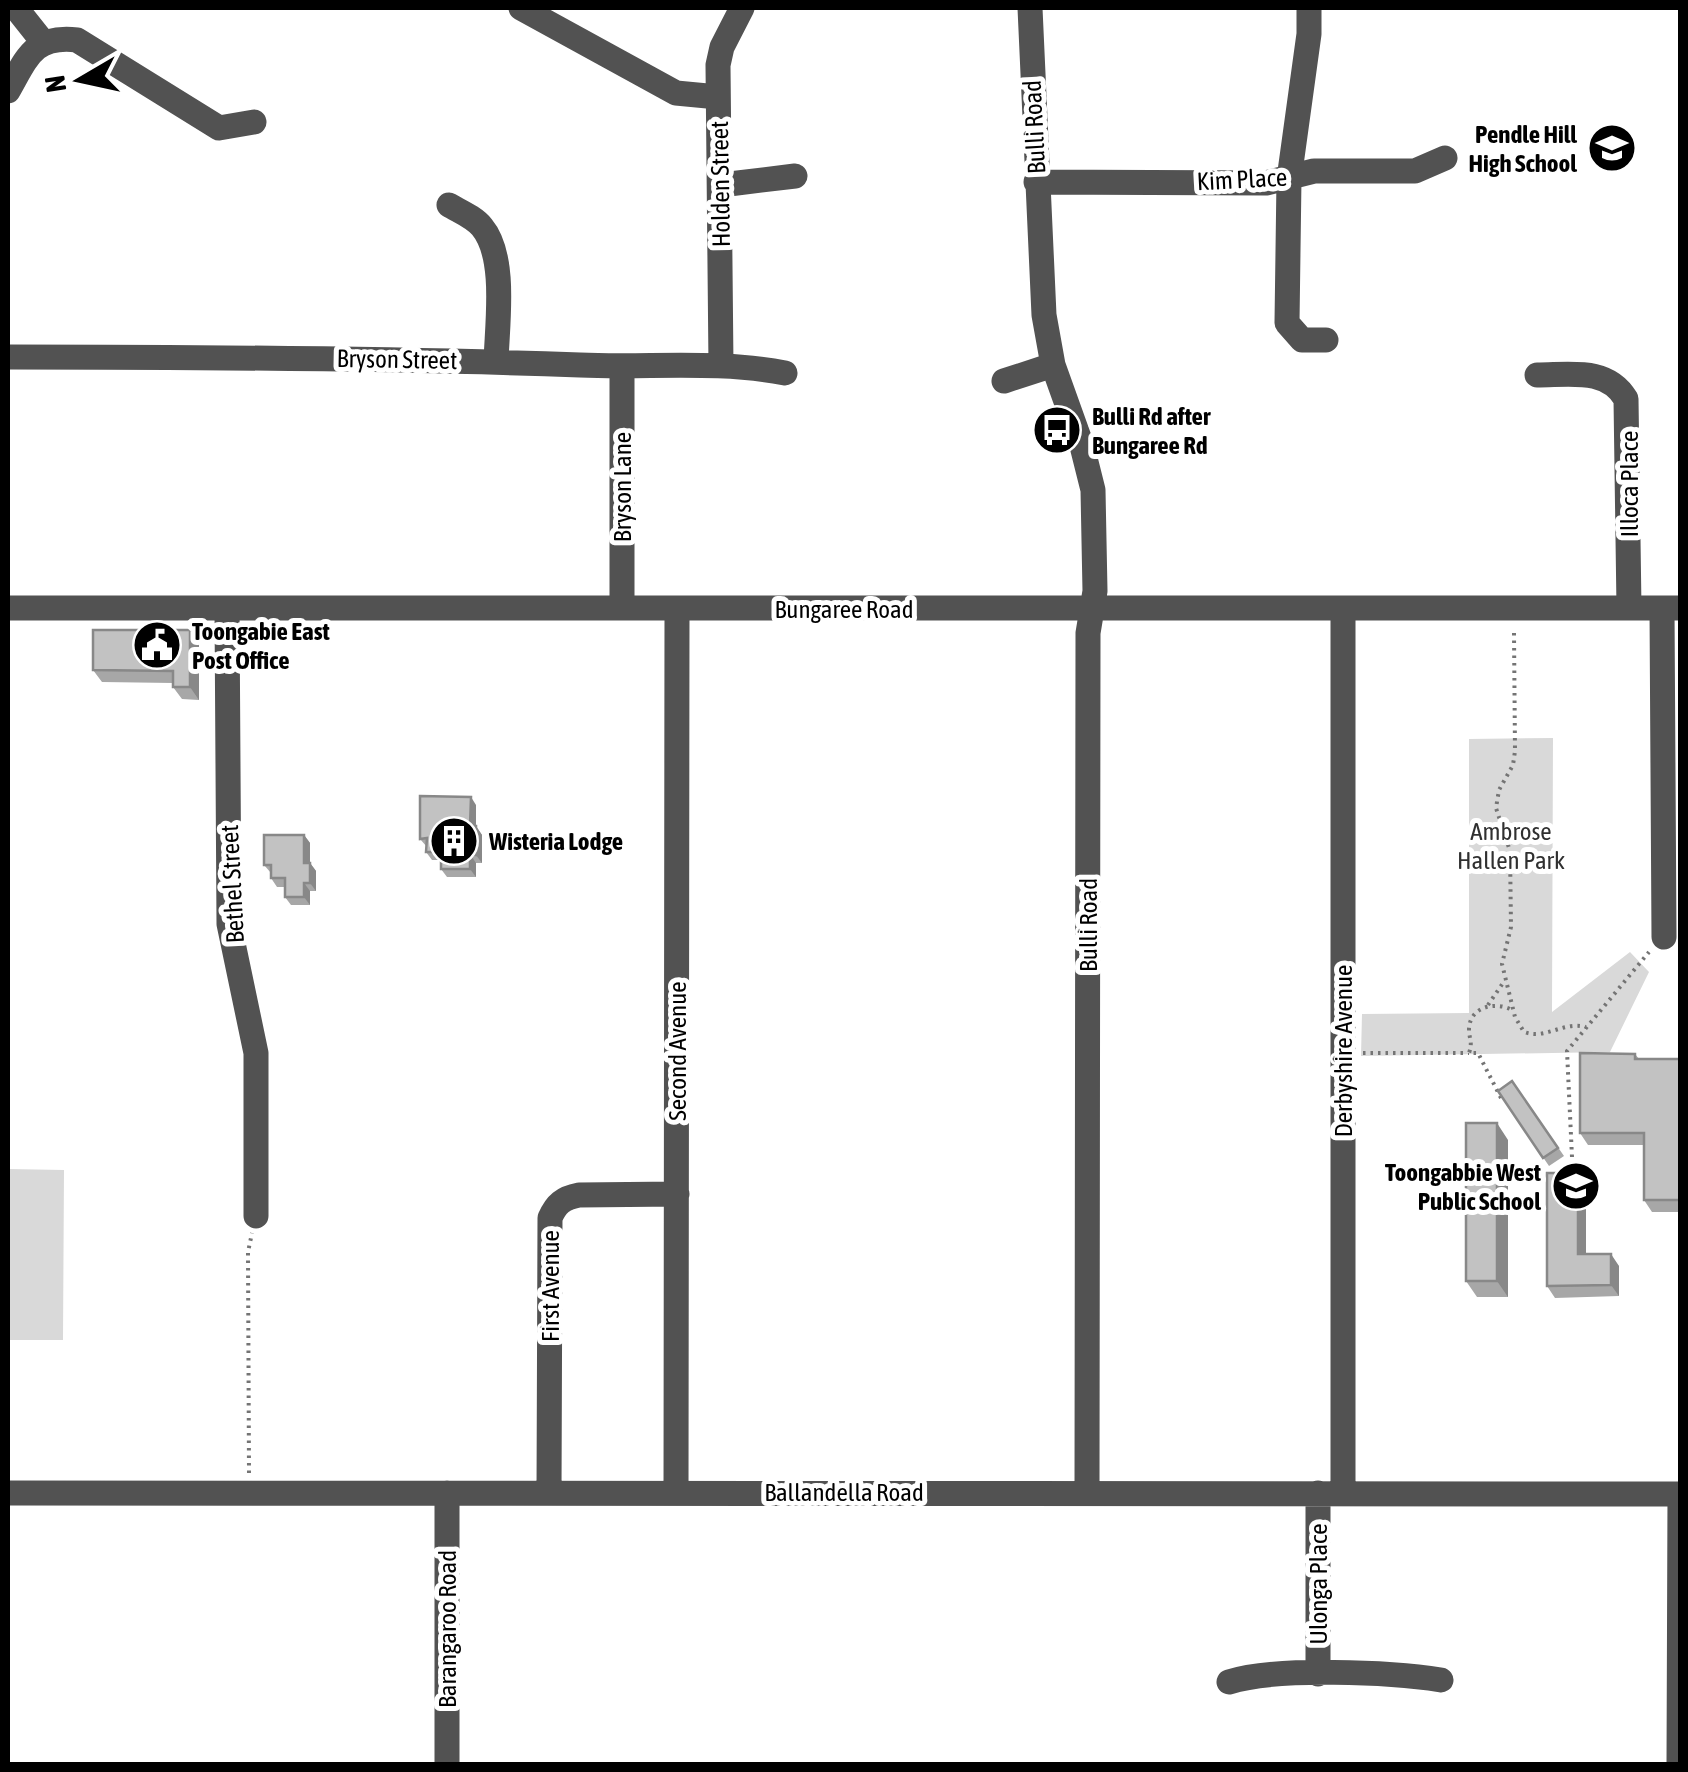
<svg xmlns="http://www.w3.org/2000/svg" width="1688" height="1772" font-family="'Asap Condensed',sans-serif">
<rect width="100%" height="100%" fill="#fff"/>
<path fill="#d9d9d9" d="M1553,738L1552,1012L1630,952L1649,972L1610,1052L1361,1056L1362,1014L1469,1013V739Z
M8,1169L64,1170L63,1340H8Z"/>
<g fill="none" stroke-linecap="round" stroke-linejoin="round">
<path stroke="#747474" stroke-width="4" stroke-dasharray="2.5 5" stroke-linecap="butt" d="M1514,633L1515,751L1513,765L1499,790L1496,808L1510,851L1511,927L1502,964L1515,1017L1524,1032C1546,1040 1563,1021 1586,1027
M1488,1005L1505,980
M1363,1053H1469
M1501,1098L1478,1053H1469C1473,1042 1469,1039 1469,1029C1470,1005 1498,1001 1514,1011
M1572,1157L1567,1051L1649,952
M249,1473L248,1252L252,1233"/>
<path stroke="#525252" stroke-width="25" d="M16,8L43,42
M521,8L676,93L718,97
M1030,8L1044,315L1053,365L1082,446L1093,490L1095,591L1088,633L1087,1492
M1309,8V34L1289,179L1287,323L1302,340H1326
M8,91C27,58 33,35 77,40L219,128L254,122
M1036,182L1266,183L1314,171H1415L1445,158
M721,185L795,176
M449,205C459,211 474,217 482,227C507,257 497,324 496,362
M8,357C198,357 389,358 580,365C648,368 718,360 785,373
M721,366L718,65L722,47L742,8
M622,367V608
M1537,375C1570,375 1607,367 1626,399L1629,608
M1004,381L1053,365
M8,608H1680
M1662,608L1664,937
M1343,609V1493
M227,610L229,924L256,1053V1216
M676,1492L677,609
M8,1493L1680,1494
M447,1493V1764
M549,1493L550,1218C556,1204 563,1198 579,1195L677,1194
M1318,1674V1493
M1229,1682C1276,1667 1391,1672 1441,1680
M1679,1764L1680,1494"/>
</g>
<path fill="#a7a7a7" d="M190,630L199,643V700L182,699L173,687V683L102,682L93,670Z
M476,805V826L482,835V863H476V877H447L441,869V860H432L426,852L427,847L420,839Z
M304,835L310,843V863L316,871V891H310V905H291L285,897V887H277L271,878V873L264,865Z
M1635,1054L1639,1059H1680V1212H1652L1644,1200V1145H1588L1580,1133Z
M1512,1081L1564,1156L1549,1166L1498,1091Z
M1508,1140V1297H1477L1466,1281Z
M1575,1173L1586,1190V1254L1619,1266V1296L1555,1298L1547,1286Z"/>
<path fill="#888" d="M190,630L199,643V700L190,687Z
M471,797L476,805V835L470,826Z
M476,826L482,835V863L476,855Z
M304,835L310,843V871L304,863Z
M470,854L476,863V877L470,869Z
M310,863L316,871V891L310,883Z
M304,883L310,891V905L304,897Z
M1497,1123L1508,1140V1297L1497,1281Z
M1578,1178L1586,1190V1266L1578,1254Z
M1611,1254L1619,1266V1296L1611,1285Z"/>
<path fill="#c2c2c2" stroke="#888" stroke-width="2.5" d="M93,630H190V687H173V671L93,670Z
M420,796L471,797L470,826H476V855L470,854V869H441V852H426L427,838L420,839Z
M264,835H304V863H310V883H304V897H285V878H271V865H264Z
M1580,1053L1635,1054V1059H1680V1200H1644V1133H1580Z
M1512,1081L1558,1148L1543,1158L1498,1091Z
M1466,1123H1497V1281H1466Z
M1547,1173H1575L1578,1178V1254H1611V1285L1547,1286Z"/>
<defs>
<g id="school-disc" transform="scale(2.5)"><circle r="9.5" fill="#000" stroke="#fff"/><path d="M0-5L7-2L0 1L-7-2ZM-4 1L0 2.5L4 1V4Q0 6-4 4Z" fill="#fff"/></g>
<g id="bus-disc" transform="scale(2.5)"><circle r="9.5" fill="#000" stroke="#fff"/><path d="M-5-6H5V4H4V6H2V4H-2V6H-4V4H-5ZM-3.5-4V0h7V-4ZM-3.5 1.2v1.5H-2V1.2ZM2 1.2v1.5H3.5V1.2Z" fill="#fff"/></g>
<g id="civic-disc" transform="scale(2.5)"><circle r="9.5" fill="#000" stroke="#fff"/><path d="M-.6-6.5H3V-4.5H.6V-3L4-1V1h2V6H-6V1h2V-1L-.6-3ZM-1.2 2.5V6h2.4V2.5Z" fill="#fff"/></g>
<g id="building-disc" transform="scale(2.5)"><circle r="9.5" fill="#000" stroke="#fff"/><path d="M-4-6H4V6H1V3H-1V6H-4ZM-2.5-4.3h1.7v1.8h-1.7ZM.8-4.3h1.7v1.8H.8ZM-2.5-1h1.7V.8h-1.7ZM.8-1h1.7V.8H.8Z" fill="#fff"/></g>
</defs>
<g fill-rule="evenodd">
<use href="#school-disc" x="1612" y="148"/>
<use href="#bus-disc" x="1057" y="430"/>
<use href="#civic-disc" x="157" y="645"/>
<use href="#building-disc" x="454" y="841"/>
<use href="#school-disc" x="1576" y="1186"/>
</g>
<g text-anchor="middle" stroke-width="10" stroke-linejoin="round" paint-order="stroke">
<g font-size="25" fill="#000" stroke="#fff">
<text transform="translate(1034 127) rotate(-93)" y="9">Bulli Road</text>
<text transform="translate(1242 179) rotate(-3)" y="9">Kim Place</text>
<text transform="translate(720 184) rotate(-91)" y="9">Holden Street</text>
<text transform="translate(397 359) rotate(1)" y="9">Bryson Street</text>
<text transform="translate(1629 484) rotate(-90)" y="9">Illoca Place</text>
<text transform="translate(622 487) rotate(-90)" y="9">Bryson Lane</text>
<text x="844" y="618">Bungaree Road</text>
<text transform="translate(232 884) rotate(-93)" y="9">Bethel Street</text>
<text transform="translate(1088 925) rotate(-90)" y="9">Bulli Road</text>
<text transform="translate(677 1051) rotate(-90)" y="9">Second Avenue</text>
<text transform="translate(1343 1051) rotate(-90)" y="9">Derbyshire Avenue</text>
<text transform="translate(550 1286) rotate(-90)" y="9">First Avenue</text>
<text x="844" y="1501">Ballandella Road</text>
<text transform="translate(1318 1584) rotate(-90)" y="9">Ulonga Place</text>
<text transform="translate(447 1629) rotate(-90)" y="9">Barangaroo Road</text>
</g>
<g font-size="25" font-weight="bold" fill="#000" stroke="#fff" text-anchor="start">
<text x="1577" y="143" text-anchor="end">Pendle Hill<tspan x="1577" dy="29">High School</tspan></text>
<text x="1092" y="425">Bulli Rd after<tspan x="1092" dy="29">Bungaree Rd</tspan></text>
<text x="192" y="640">Toongabie East<tspan x="192" dy="29">Post Office</tspan></text>
<text x="489" y="850">Wisteria Lodge</text>
<text x="1541" y="1181" text-anchor="end">Toongabbie West<tspan x="1541" dy="29">Public School</tspan></text>
</g>
<g font-size="25" fill="#303030" stroke="#fff">
<text x="1511" y="840">Ambrose<tspan x="1511" dy="29">Hallen Park</tspan></text>
</g>
</g>
<rect width="1688" height="1772" fill="none" stroke="#000000" stroke-width="20"/>
<g transform="translate(80 80) rotate(261)" stroke="#ffffff" stroke-width="8" paint-order="stroke">
<path d="M0-8L18 38L0 25L-18 38Z" fill="#000000"/>
<text y="-15" font-size="28" font-weight="bold" text-anchor="middle" fill="#000000">N</text>
</g>
</svg>
